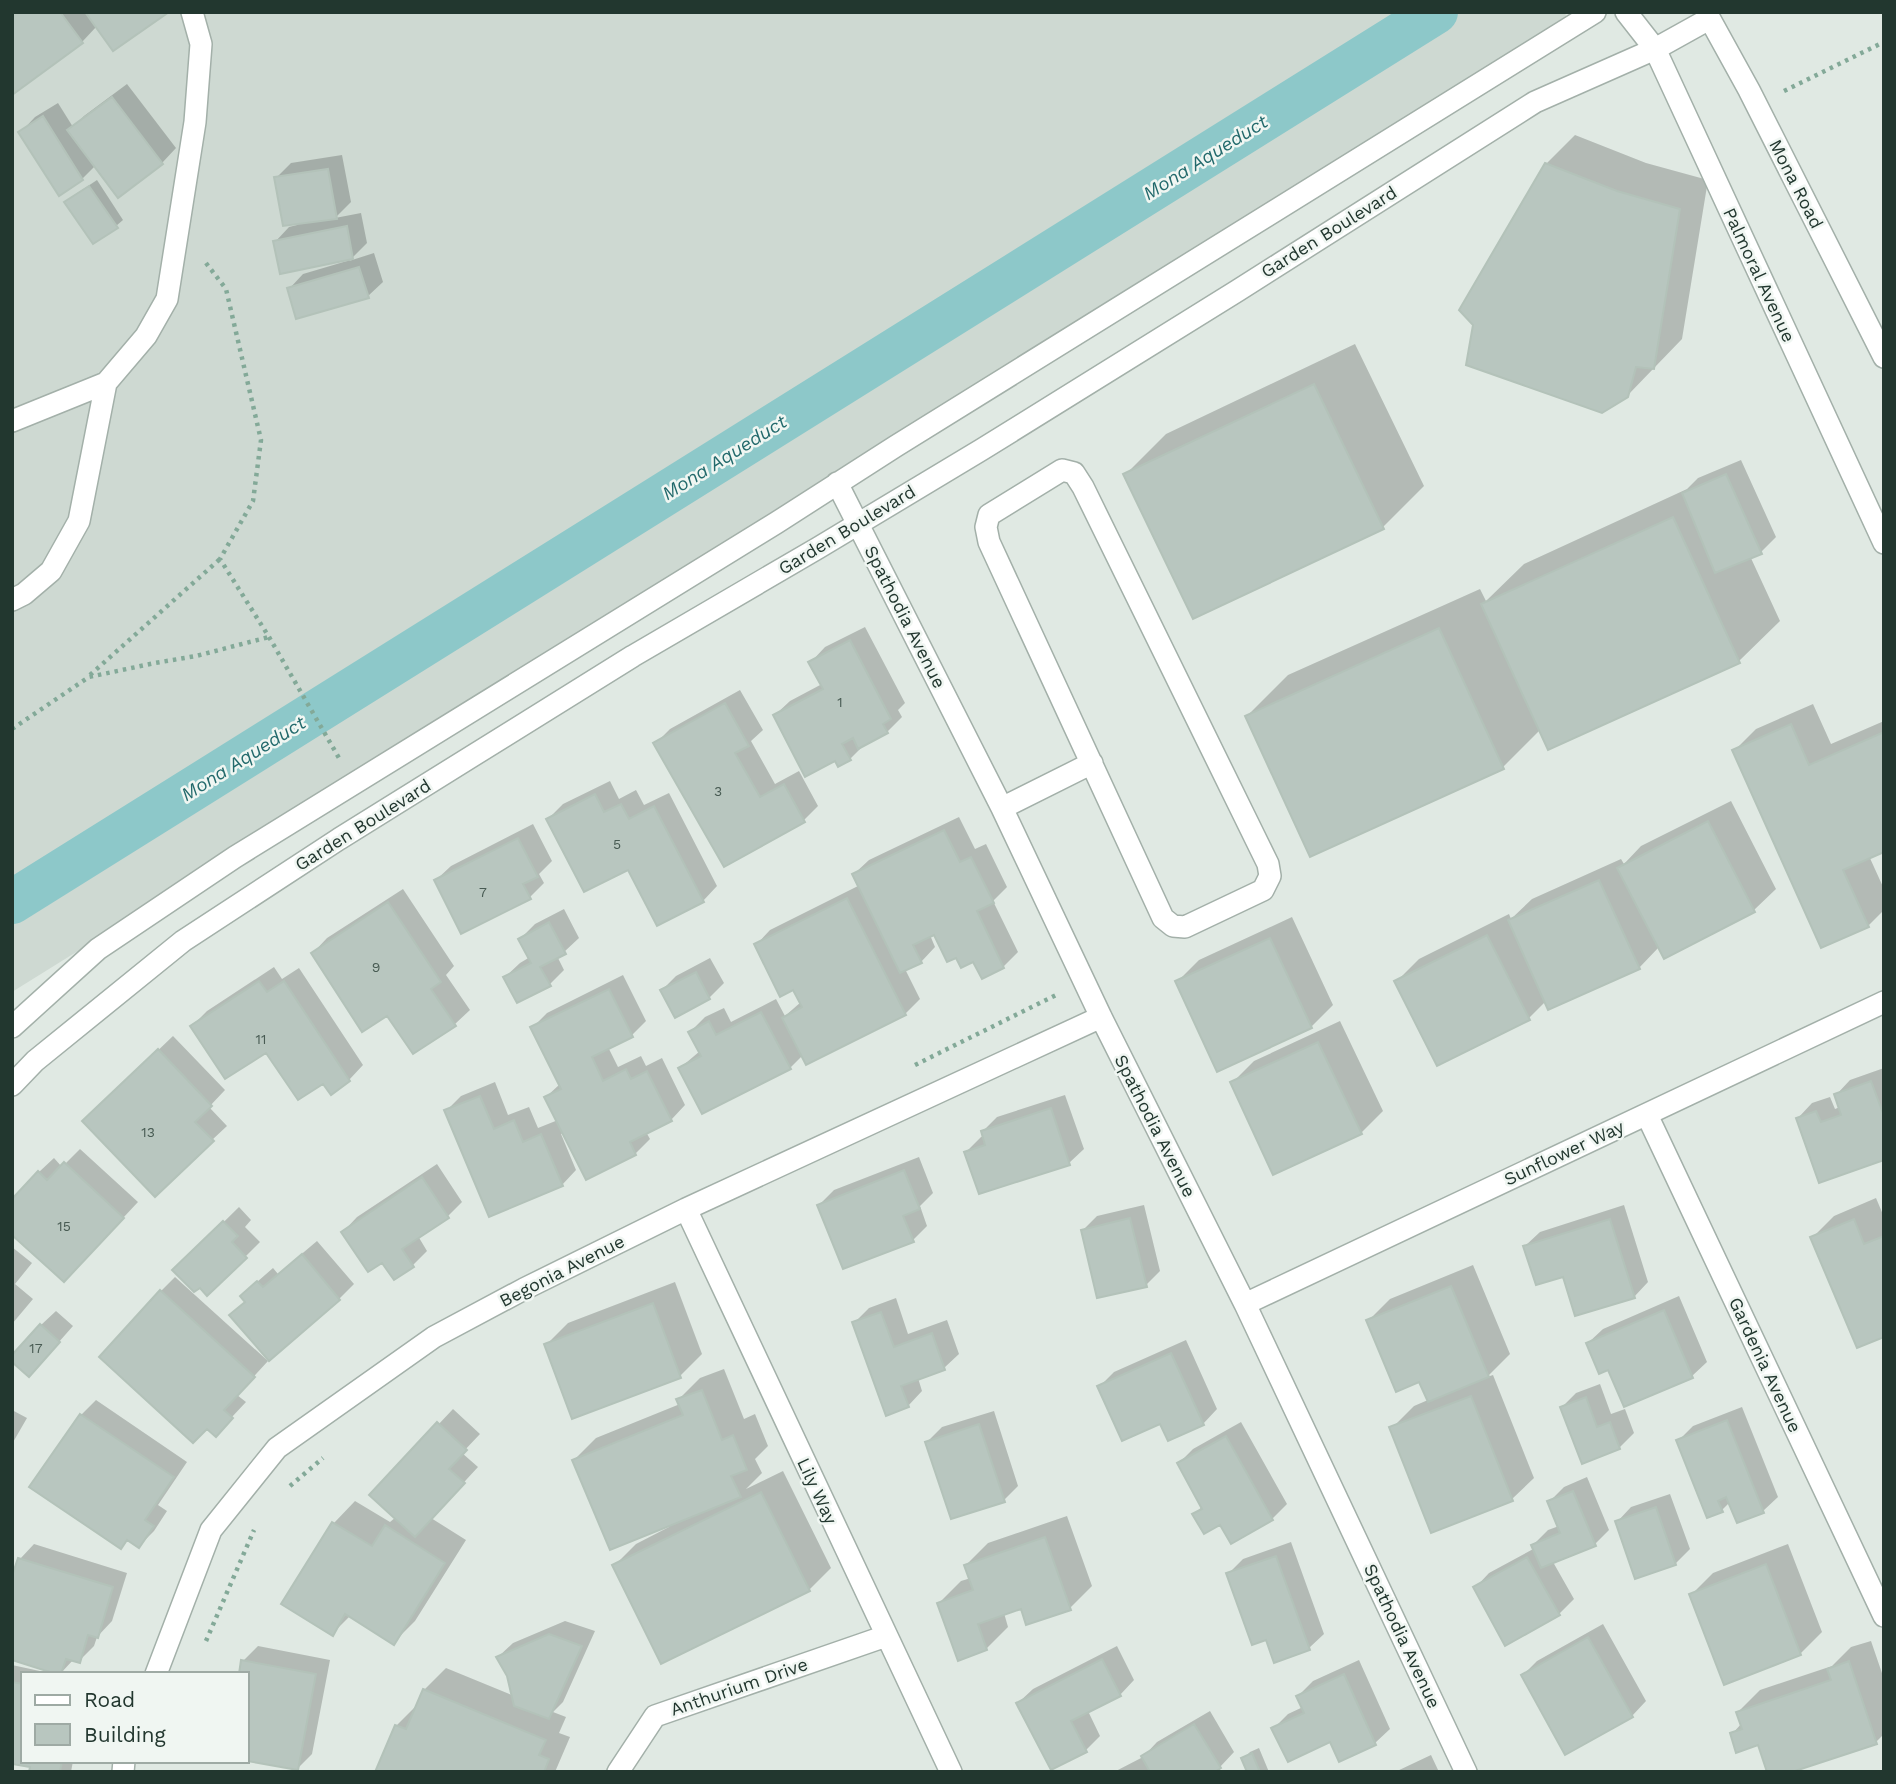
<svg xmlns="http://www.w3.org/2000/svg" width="1896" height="1784" font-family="'Work Sans',sans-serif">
<rect width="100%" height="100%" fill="#e0e9e3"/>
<path fill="#ced9d2" d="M12,12H1565L1568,25L12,992Z"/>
<path fill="#0003" d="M12,12H166L97,26L82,42Z
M127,84L176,148L162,163L96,165L82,179L21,132L35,117L58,103L73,127L84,116Z
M1575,135L1646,163L1708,180L1682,339L1627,396L1546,164Z
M342,155L351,202L335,218L361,213L367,243L349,261L374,253L383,282L368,296L289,289L303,274L347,261L346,259L275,242L289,227L297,225L276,178L291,163Z
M97,180L123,220L116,226L67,202L73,196Z
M1355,344L1424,486L1383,527L1125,475L1166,434Z
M1741,460L1776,537L1761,552L1750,556L1780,621L1739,661L1541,729L1503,767L1247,716L1288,675L1480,589L1486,601L1524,564L1687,489L1698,478Z
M865,627L905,703L898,710L902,717L887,732L865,744L850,759H835L775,715L790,701L822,684L811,662L825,647Z
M740,690L763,730L751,741L775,784L799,771L818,806L804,820L656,743L670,729Z
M1813,704L1831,744L1884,721V850L1869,856L1884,889V910L1868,926L1734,751L1756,729Z
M610,781L619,799L636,790L644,805L669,793L717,886L703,901L629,868L548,819L563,804Z
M1731,801L1776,889L1754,910L1659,947L1639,968L1546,1001L1529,1018L1397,981L1419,959L1509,914L1511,919L1532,899L1621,859L1624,864L1641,846Z
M959,817L975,849L986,844L1007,887L993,901L1018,952L1003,967L957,956L935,933L930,935L935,947L921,962L905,969L920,999L905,1014L803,1055L790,1068H680L700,1051L690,1032L705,1017L724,1008L731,1022L776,999L785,1016L801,1002L794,987L756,945L770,930L860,885L854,874L869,860Z
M533,824L552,861L539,874L544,883L530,897L436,880L451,866Z
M403,889L454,966L446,975L470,1010L455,1024L413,1052L388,1013L313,953L327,938Z
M564,909L579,938L564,952L557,956L564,970L550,984L505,977L520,963L530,957L520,939L535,924Z
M1292,917L1333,1005L1311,1027L1177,982L1199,960Z
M710,958L724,983L709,998L662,990L676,976Z
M274,967L282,979L299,968L363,1065L349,1080L324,1081L266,1050L192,1026L207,1011Z
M623,975L646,1021L631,1036L608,1047L618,1067L641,1056L646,1066L662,1058L685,1105L671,1120L646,1132L650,1139L635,1154L564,1133L561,1134L576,1170L562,1185L446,1111L461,1096L495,1082L508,1115L529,1107L538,1128L558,1120L546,1097L560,1084L532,1028L547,1013Z
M1340,1021L1383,1111L1361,1133L1232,1083L1254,1061Z
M173,1036L225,1090L209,1107L227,1126L212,1140L99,1107Z
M1884,1068V1158L1798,1118L1812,1103L1830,1097L1835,1109L1840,1107L1836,1095L1850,1080Z
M1065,1095L1084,1149L1069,1163L966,1152L981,1137L984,1136L983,1131L997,1117Z
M80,1149L138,1202L78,1266L39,1172L54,1158L62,1167Z
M919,1157L933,1193L920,1206L927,1226L913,1240L819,1205L834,1190Z
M437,1164L462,1202L448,1216L418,1236L427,1251L413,1265L395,1277L383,1260L343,1232L357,1217Z
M1876,1198L1884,1217V1335L1812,1238L1834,1216Z
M1144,1205L1160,1271L1146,1285L1083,1230L1097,1216Z
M1624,1205L1648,1282L1634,1297L1564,1275L1525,1246L1540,1232Z
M239,1207L251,1220L245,1227L260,1242L208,1294L200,1285L175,1270Z
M317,1241L354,1284L339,1299L269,1359L232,1315L246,1301L257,1282L273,1268L278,1274Z
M12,1247L32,1263L15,1284L33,1299L12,1324Z
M1473,1265L1510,1354L1487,1377L1493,1375L1534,1478L1512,1499L1392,1428L1414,1406L1428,1400L1420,1379L1368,1321L1390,1299Z
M175,1277L268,1361L237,1395L246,1402L216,1434L161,1291Z
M675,1282L702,1354L680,1376L546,1345L568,1323Z
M1679,1296L1707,1362L1692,1376L1609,1367L1588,1343L1603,1329Z
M896,1298L908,1334L947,1320L959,1354L944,1368L918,1378L922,1391L908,1406L854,1323L869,1308Z
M56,1311L73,1326L43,1360L41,1325Z
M1186,1340L1217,1409L1203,1424L1100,1386L1114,1372Z
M724,1369L744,1419L755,1414L768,1446L755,1459L762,1473L746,1489L783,1471L831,1568L809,1590L662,1662L614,1566L636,1544L669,1527L668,1525L574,1460L596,1438L680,1404L678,1400L700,1378Z
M1600,1384L1611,1414L1625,1409L1634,1433L1619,1448L1562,1407L1576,1393Z
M96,1400L187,1462L158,1505L167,1511L154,1531L139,1546L129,1539L120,1547L32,1487L81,1415Z
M1742,1407L1778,1497L1763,1511L1730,1502L1722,1510L1678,1441L1693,1426Z
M453,1409L480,1434L462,1453L478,1467L431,1518L466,1540L415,1621L393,1643L350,1616L332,1634L284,1603L334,1523L355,1501L390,1522L396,1517L372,1495Z
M12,1410L27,1418L12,1444Z
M994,1411L1018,1486L1004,1500L927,1442L942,1427Z
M1241,1422L1287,1504L1272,1519L1232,1541L1221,1522L1194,1514L1203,1506L1179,1463L1193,1449Z
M1587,1477L1609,1530L1595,1544L1553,1562L1574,1599L1559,1614L1475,1588L1489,1573L1535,1548L1533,1545L1548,1530L1559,1526L1550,1501L1564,1487Z
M1670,1494L1690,1549L1675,1564L1617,1522L1631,1507Z
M1067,1516L1092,1586L1070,1608L1022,1607L1004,1613L1008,1627L986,1649L939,1603L961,1581L971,1578L966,1565L988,1543Z
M1291,1542L1324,1634L1309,1648L1267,1638L1228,1574L1243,1559Z
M34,1544L127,1573L112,1621L97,1637L94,1646L79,1661L74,1659L60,1674H23V1761H73L71,1772H30L32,1766L12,1762V1665L49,1673L50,1670L20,1559Z
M1788,1544L1822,1632L1800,1654L1691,1595L1713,1573Z
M565,1621L595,1631L563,1702L553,1712L566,1717L559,1733L570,1737L555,1772H377L396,1726L419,1703L424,1690L446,1668L514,1696L509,1675L498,1657L513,1643Z
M1603,1624L1646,1701L1632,1716L1523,1675L1537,1661Z
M1871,1641L1884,1679V1734L1876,1742L1759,1743L1732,1734L1742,1723L1738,1712L1760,1690L1832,1666L1851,1647Z
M258,1646L330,1660L312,1754L297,1769L247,1759V1674L243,1661Z
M1117,1646L1134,1680L1120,1695L1088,1711L1100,1736L1086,1750L1018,1703L1033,1689Z
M1359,1660L1390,1729L1375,1743L1331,1740L1274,1728L1288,1714L1303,1707L1298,1696L1313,1681Z
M1210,1711L1234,1752L1220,1767L1212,1772H1114L1143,1757L1157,1742Z
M1259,1748L1269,1772H1246L1248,1771L1243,1759L1250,1752Z
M1431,1755L1439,1772H1395Z"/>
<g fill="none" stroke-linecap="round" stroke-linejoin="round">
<path stroke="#8dc8c9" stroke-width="44" d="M12,902L1436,12"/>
</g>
<path fill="#b8c6bf" stroke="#b3c2b9" stroke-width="2" d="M12,12H60L83,43L12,95Z
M85,12H169L113,51Z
M112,97L163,164L118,198L67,130Z
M43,116L83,180L59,196L18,132Z
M1545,163L1617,191L1680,209L1654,369L1636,367L1628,397L1602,413L1466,365L1473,325L1459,310Z
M328,169L337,219L283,226L274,177Z
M89,186L118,228L93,244L64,202Z
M347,226L353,259L280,274L273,241Z
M359,267L369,298L296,319L287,288Z
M1314,384L1384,529L1193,619L1123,474Z
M1726,474L1762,554L1715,573L1682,493Z
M1673,517L1740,663L1548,750L1481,604Z
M1439,628L1504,769L1310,857L1245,716Z
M850,640L891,719L883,724L888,733L858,749L853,738L842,744L851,760L838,767L835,761L805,777L773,715L823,689L808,662Z
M725,703L749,746L735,753L760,797L784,784L805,822L724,867L653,743Z
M1791,724L1809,765L1884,732V852L1843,870L1869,927L1821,948L1732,750Z
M595,794L604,812L621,804L629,819L654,806L704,902L657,926L628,870L584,892L546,819Z
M1708,821L1755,912L1664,959L1617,868Z
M944,830L960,862L971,857L994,903L977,911L1004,968L982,979L973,962L961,968L956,958L947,962L934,935L913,945L922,963L900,973L852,874Z
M518,838L538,877L523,884L531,899L461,934L434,880Z
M1599,880L1640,969L1548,1010L1508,920Z
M847,898L906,1015L806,1065L782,1018L802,1007L793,990L780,997L754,944Z
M388,902L441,982L431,989L456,1026L413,1054L387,1016L362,1032L311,953Z
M549,922L566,954L540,967L551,986L517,1003L503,977L531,963L518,939Z
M1487,935L1530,1020L1437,1066L1394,981Z
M1270,938L1312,1028L1217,1072L1175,981Z
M696,972L710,999L675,1018L660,990Z
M259,981L267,992L284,981L350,1081L331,1095L323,1084L298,1100L266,1053L225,1079L190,1026Z
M609,989L633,1037L592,1057L603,1081L626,1069L631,1079L647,1071L672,1121L630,1142L636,1155L586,1180L544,1097L561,1089L530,1027Z
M761,1012L791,1069L702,1114L678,1068L701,1056L688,1032L709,1021L716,1035Z
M1318,1042L1362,1134L1273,1175L1230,1082Z
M158,1049L212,1106L195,1122L214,1141L155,1197L82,1121Z
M1871,1081L1884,1116V1160L1819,1183L1796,1118L1816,1111L1821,1122L1841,1115L1834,1094Z
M480,1096L494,1129L514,1120L523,1142L541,1134L563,1186L489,1217L444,1110Z
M1051,1108L1070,1165L979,1194L964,1152L985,1145L981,1131Z
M64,1162L124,1218L64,1282L12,1235V1199L38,1171L47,1180Z
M904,1170L920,1209L903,1216L914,1242L843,1269L817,1205Z
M422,1177L449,1218L402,1249L414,1267L394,1280L382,1263L368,1272L341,1232Z
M1130,1218L1147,1287L1097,1298L1081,1230Z
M1610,1219L1635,1298L1575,1316L1563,1277L1536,1285L1523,1246Z
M1854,1219L1864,1244L1884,1236V1337L1857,1348L1810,1237Z
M223,1221L238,1236L232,1242L247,1258L207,1296L200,1288L194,1292L172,1270Z
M302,1254L340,1300L269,1361L229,1315L245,1302L240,1296L257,1281L263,1287Z
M1451,1286L1489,1377L1428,1402L1419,1382L1396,1392L1366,1320Z
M160,1290L255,1377L224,1410L233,1418L216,1437L207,1429L193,1443L99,1357Z
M653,1303L681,1378L572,1419L544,1344Z
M1664,1310L1693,1378L1624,1407L1608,1370L1599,1374L1586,1343Z
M881,1312L894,1347L932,1333L945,1370L901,1386L909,1407L886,1416L852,1322Z
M40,1324L60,1342L29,1377L12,1362V1355Z
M1171,1353L1204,1425L1168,1441L1160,1424L1122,1441L1097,1386Z
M702,1390L722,1440L733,1435L747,1470L731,1476L741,1497L610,1550L572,1460L683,1415L676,1399Z
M1471,1396L1513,1501L1431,1533L1389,1427Z
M1586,1397L1597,1427L1610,1422L1620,1449L1582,1464L1560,1407Z
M80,1414L174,1477L145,1520L154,1526L139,1548L127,1540L121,1549L29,1487Z
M1727,1420L1764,1513L1737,1523L1726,1497L1718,1501L1723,1512L1707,1518L1676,1440Z
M437,1422L467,1450L449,1469L465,1483L415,1537L369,1495Z
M979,1424L1005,1502L951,1519L925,1442Z
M1226,1436L1273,1520L1231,1544L1220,1525L1204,1534L1192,1514L1202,1509L1177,1463Z
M1573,1491L1596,1546L1541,1568L1531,1545L1560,1533L1547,1501Z
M761,1492L810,1591L661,1664L612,1565Z
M1656,1507L1676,1565L1635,1579L1615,1521Z
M332,1522L372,1546L385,1525L445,1563L394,1645L345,1614L333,1636L281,1604Z
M1045,1537L1071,1610L1026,1625L1021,1609L978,1624L987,1650L958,1661L937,1603L973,1590L964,1565Z
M1276,1556L1310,1650L1274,1663L1266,1640L1252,1645L1226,1573Z
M1527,1557L1560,1615L1505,1646L1473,1587Z
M18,1558L113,1587L98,1638L88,1635L80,1663L66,1659L61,1674H56L12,1660V1576Z
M1766,1564L1801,1655L1724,1685L1689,1594Z
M549,1634L582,1646L549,1719L514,1706L507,1676L496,1657Z
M1588,1637L1633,1717L1565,1755L1521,1675Z
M1102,1659L1121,1696L1071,1721L1087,1752L1051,1770L1016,1703Z
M241,1660L316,1674L298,1770L247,1761V1674H239Z
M1849,1661L1877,1744L1792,1772H1767L1758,1745L1736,1753L1730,1733L1742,1729L1736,1712L1831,1680L1827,1669Z
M1344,1674L1376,1745L1339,1762L1330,1742L1288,1762L1271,1728L1304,1713L1296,1696Z
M12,1682L23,1684V1761H62L60,1772H29L30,1767L12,1764Z
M423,1689L546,1740L539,1755L549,1759L544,1772H375L395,1725L406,1729Z
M1194,1724L1221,1768L1215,1772H1150L1141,1756Z
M1252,1753L1260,1772H1247L1241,1758Z"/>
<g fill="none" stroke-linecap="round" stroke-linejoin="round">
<g stroke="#a3b0a9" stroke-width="24">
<path id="minor" d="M1626,12L1655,49L1884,543
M1706,12L1749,90L1884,357
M12,421L106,383L146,336L167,299L195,122L201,44L192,12
M1062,470L1074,473L1083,487L1268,864L1270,876L1263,890L1185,927L1173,926L1163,918L989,542L986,527L989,515Z
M837,483L1002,808L1101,1017L1245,1304L1466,1772
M12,600L24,594L51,571L79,521L106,383
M1002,808L1092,763
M12,1027L98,949L235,857L776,523L896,446L1595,12
M12,1085L35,1061L183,941L339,839L633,656L818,548L981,450L1237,291L1535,102L1655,49L1709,19
M1647,1115L1884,1616
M686,1209L951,1772
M1245,1304L1884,1002
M156,1674L211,1530L277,1448L434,1337L524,1289L686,1209L1101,1017
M123,1772L124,1761
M618,1772L655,1716L886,1636"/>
</g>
<path stroke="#83a998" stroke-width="4.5" stroke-dasharray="3.5 5" stroke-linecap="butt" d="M1784,91L1884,42
M206,263L226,289L261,440L253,501L220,559L269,637L339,758
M90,675L220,559
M12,729L89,677L155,663L196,656L269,637
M915,1065L1058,994
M290,1486L323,1458
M206,1641L254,1530"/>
<use href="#minor" stroke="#fff" stroke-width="21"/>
</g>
<g text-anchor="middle" stroke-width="5" stroke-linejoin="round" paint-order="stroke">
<g font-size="14" fill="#485b53">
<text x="840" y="707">1</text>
<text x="718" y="796">3</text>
<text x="617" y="849">5</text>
<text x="483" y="897">7</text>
<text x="376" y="972">9</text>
<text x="261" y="1044">11</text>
<text x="148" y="1137">13</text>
<text x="64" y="1231">15</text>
<text x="36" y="1353">17</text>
</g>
<g font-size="18" fill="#22372f" stroke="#f0f6f2">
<text transform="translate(1796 184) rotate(63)" y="6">Mona Road</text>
<text transform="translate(1329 232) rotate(-32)" y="6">Garden Boulevard</text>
<text transform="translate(1759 275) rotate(65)" y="6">Palmoral Avenue</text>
<text transform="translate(847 530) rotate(-31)" y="6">Garden Boulevard</text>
<text transform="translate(905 617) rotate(63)" y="6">Spathodia Avenue</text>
<text transform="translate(363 825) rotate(-32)" y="6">Garden Boulevard</text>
<text transform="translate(1155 1126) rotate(63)" y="6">Spathodia Avenue</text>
<text transform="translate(1564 1153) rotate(-25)" y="6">Sunflower Way</text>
<text transform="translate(562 1271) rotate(-27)" y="6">Begonia Avenue</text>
<text transform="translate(1765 1365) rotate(65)" y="6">Gardenia Avenue</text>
<text transform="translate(817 1491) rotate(65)" y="6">Lily Way</text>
<text transform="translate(1402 1636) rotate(65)" y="6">Spathodia Avenue</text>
<text transform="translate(739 1687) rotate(-19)" y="6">Anthurium Drive</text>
</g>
<g font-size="19" font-style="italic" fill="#236a6c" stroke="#f0f6f2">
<text transform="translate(1205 157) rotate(-32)" y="7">Mona Aqueduct</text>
<text transform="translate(724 457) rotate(-32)" y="7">Mona Aqueduct</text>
<text transform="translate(243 758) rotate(-32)" y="7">Mona Aqueduct</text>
</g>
</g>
<rect width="1896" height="1784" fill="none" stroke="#22372f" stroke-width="28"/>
<rect x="21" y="1672" width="228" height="91" fill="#f0f6f2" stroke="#9eaaa4" stroke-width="2"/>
<rect x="35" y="1695" width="35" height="10" fill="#ffffff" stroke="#9eaaa4" stroke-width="2"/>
<text x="84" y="1707" font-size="21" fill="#22372f">Road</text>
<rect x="35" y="1724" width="35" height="21" fill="#b8c6bf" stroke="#9eaaa4" stroke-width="2"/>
<text x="84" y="1742" font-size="21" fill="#22372f">Building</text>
</svg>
